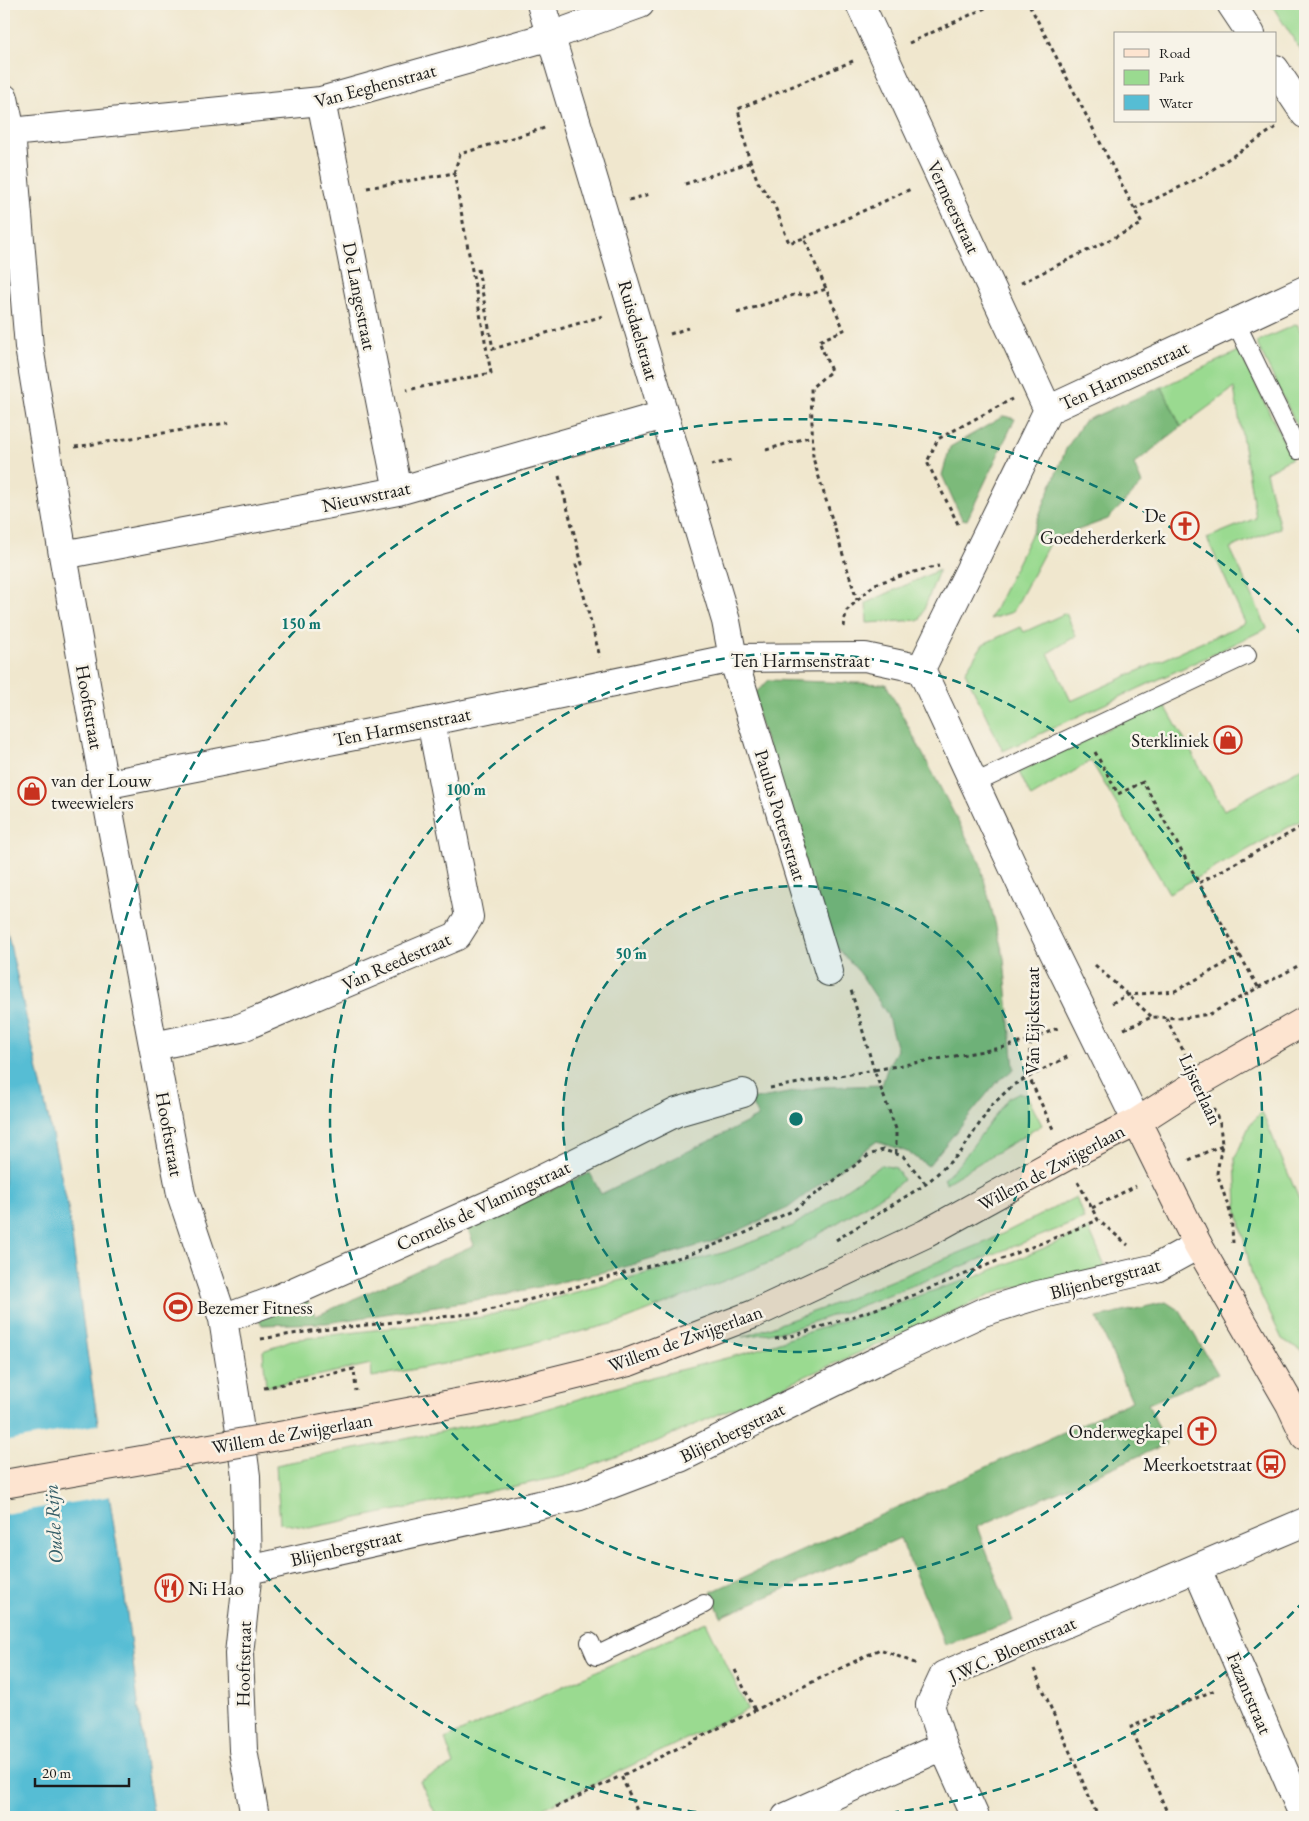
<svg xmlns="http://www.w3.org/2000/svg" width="1309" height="1821" font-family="'EB Garamond',serif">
<rect width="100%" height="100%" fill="#f7f3e8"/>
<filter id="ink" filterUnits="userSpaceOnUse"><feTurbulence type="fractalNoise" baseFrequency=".02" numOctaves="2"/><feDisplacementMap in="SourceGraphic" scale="10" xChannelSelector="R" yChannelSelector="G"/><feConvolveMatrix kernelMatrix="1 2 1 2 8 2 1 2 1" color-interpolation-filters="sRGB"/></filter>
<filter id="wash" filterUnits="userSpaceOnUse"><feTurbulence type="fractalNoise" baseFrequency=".0096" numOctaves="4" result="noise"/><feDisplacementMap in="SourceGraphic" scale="20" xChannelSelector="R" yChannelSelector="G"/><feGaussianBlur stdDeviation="1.12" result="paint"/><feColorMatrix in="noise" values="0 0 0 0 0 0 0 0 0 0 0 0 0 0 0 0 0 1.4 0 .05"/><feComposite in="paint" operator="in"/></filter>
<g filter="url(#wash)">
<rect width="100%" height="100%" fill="#f0e7ce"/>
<path fill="#9ada90" stroke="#5b7b56" d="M1271,4H1305V57Z
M1297,324L1305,341V442L1256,342Z
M1239,351L1292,458L1266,472L1280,528L1230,548L1267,628L1222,650L1003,751L965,672L983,644L1021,627L1024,632L1066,613L1076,636L1048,653L1071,701L1245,623L1207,538L1256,518L1234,388L1181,427L1162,387Z
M1032,533L1051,540L1013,612L990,619Z
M939,570L920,620L867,623L866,603Z
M1163,702L1224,810L1305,766V818L1169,893L1091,761L1031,797L1019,772Z
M1018,1093L1027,1096L1042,1125L946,1183L944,1178L960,1163L1008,1098Z
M1262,1112L1305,1213V1353L1282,1339L1252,1276L1237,1208L1235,1158L1250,1124Z
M881,1165L896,1168L903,1180L895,1187L779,1259L620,1322L465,1360L372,1377L371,1364L266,1387L263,1351L291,1340L483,1317L726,1252L793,1226Z
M1076,1197L1084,1219L852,1309L789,1330L743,1337L824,1308L986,1242Z
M1089,1229L1106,1269L1002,1290L651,1444L564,1476L309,1528L280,1523L276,1465L529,1414L637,1381L746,1353L978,1276Z
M706,1622L748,1709L525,1817H437L420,1781L454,1765L445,1739Z"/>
<path fill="#7bba7a" stroke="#4c6b4b" d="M1162,387L1181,427L1134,464L1142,484L1108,519L1051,540L1032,533L1066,449L1084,421Z
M1004,416L1015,419L967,520L962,519L942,475L950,447Z
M769,680L886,684L980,863L1004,958L1014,1069L995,1084L928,1166L910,1153L877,1141L788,1208L718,1240L621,1268L494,1297L327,1323L262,1325L259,1320L262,1318L306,1299L316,1316L474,1245L467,1227L590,1173L601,1194L758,1117L750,1100L821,1087L882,1085L888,1066L897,1050L887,1014L860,973L826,935L752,696Z
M1166,1302L1180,1311L1218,1374L1148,1404L1166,1444L977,1527L1013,1621L945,1645L900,1538L721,1617L711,1592L1132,1401L1097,1318Z"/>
<path fill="#56bdd4" stroke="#396c78" d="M4,917L68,1207L87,1352L125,1598L147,1775L154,1817H4Z"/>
<path fill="#f0e7ce" d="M101,1424L112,1496L4,1514V1442Z"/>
</g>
<g filter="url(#ink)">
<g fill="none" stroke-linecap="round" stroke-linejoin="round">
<g stroke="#3c3a37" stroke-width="20">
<path id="lane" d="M1236,323L1298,450
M975,783L1247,655
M590,1642L596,1656L704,1604"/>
</g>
<g stroke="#3c3a37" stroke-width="30">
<path id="street" d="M541,4L726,621L733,658L829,972
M860,4L1048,410
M1231,4L1251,34
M1275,69L1305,114
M4,98L11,132L29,347L63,555L104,785L181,1194L223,1319L235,1395L246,1476L248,1570L239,1654L243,1750L255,1817
M321,101L398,491
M11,132L321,101L551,36L640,4
M63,555L398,491L664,415
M921,669L1033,910L1137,1122
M104,785L431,721L733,658L865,657L921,669L1048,410L1305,290
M154,1046L240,1028L457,936L469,917L431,721
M223,1319L275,1300L504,1198L677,1112L743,1093
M1197,1569L1304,1817
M248,1570L580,1496L680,1458L890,1355L983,1312L1038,1295L1156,1268L1198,1245
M786,1817L943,1746
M975,1817L943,1746L930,1705L944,1675L1305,1522"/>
</g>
<g stroke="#3c3a37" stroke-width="30">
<path id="secondary" d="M1137,1122L1198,1245L1290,1404L1305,1436
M296,1433L488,1397L629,1362L754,1314L925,1234L1065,1157L1137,1122L1199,1082L1305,1021"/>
</g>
<path stroke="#3c3a37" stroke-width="3" stroke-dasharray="4 4" stroke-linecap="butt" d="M909,43L994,4
M853,61L738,109L748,155L758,182L774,204L789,243L804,238L844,330L819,341L831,371L811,388L813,458L857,600
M454,173L460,154L548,127
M685,184L751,162
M367,188L454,173L491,373L407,390
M629,200L650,194
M1134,209L1201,177L1278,126
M804,238L913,188
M478,269L493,349L603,316
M1021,283L1142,224L1029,4
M737,313L797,294L808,295L826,289
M670,334L688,328
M75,447L233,422
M766,450L812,436
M711,465L732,460
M559,476L582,564L576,565L600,657
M958,524L927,462L938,439L1012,399
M844,627L846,611L875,584L910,573L939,566
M1095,752L1118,794L1143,782L1199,883
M1095,965L1152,1017
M1032,978L1029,1077L1053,1129
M1258,987L1199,883L1305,825
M1112,1003L1128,995L1175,991L1241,955
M1166,1018L1186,1056
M1124,1029L1152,1017L1184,1018L1210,1014L1305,962
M770,1088L874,1070L851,990
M1213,1108L1220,1124L1222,1144L1217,1173L1231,1215L1233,1243
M896,1153V1129L874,1070L1001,1048L1030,1040L1058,1028
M1189,1160L1222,1145
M1078,1182L1098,1220L1128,1245
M1092,1208L1136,1186
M836,1240L926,1184L961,1152L991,1106L1013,1085L1071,1055
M261,1339L311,1331L478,1313L543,1296L688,1255L743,1234L794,1210L869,1155L883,1150L903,1156L926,1184
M775,1339L796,1335L894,1303L1098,1220
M264,1388L354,1369L356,1391
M1034,1669L1098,1817
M735,1670L755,1710
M556,1807L621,1776
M640,1817L621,1776L880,1649L917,1664
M1169,1817L1131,1727L1217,1689"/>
<use href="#lane" stroke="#fff" stroke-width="18"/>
<use href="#street" stroke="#fff" stroke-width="28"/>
<use href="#secondary" stroke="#fde4d0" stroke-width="28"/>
<g stroke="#3c3a37" stroke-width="30" stroke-linecap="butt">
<path id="secondary-bridge" d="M4,1484L296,1433"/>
</g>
<use href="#secondary-bridge" stroke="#fde4d0" stroke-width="28"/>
</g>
</g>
<circle cx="796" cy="1119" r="233" fill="#0f766e" fill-opacity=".12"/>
<g fill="none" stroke="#0f766e" stroke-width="2.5" stroke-dasharray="9 6">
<circle cx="796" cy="1119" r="233"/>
<circle cx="796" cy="1119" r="466"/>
<path d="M1304 1601A700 700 0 0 1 851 1817M741 1817A700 700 0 1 1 1304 637"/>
</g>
<defs>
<g id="church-ring" transform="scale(1.4375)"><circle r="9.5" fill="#f7f3e8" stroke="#c8321e" stroke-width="1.5"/><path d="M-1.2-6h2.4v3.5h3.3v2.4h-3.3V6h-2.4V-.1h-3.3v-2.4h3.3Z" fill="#c8321e"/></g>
<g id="shop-ring" transform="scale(1.4375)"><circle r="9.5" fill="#f7f3e8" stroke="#c8321e" stroke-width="1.5"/><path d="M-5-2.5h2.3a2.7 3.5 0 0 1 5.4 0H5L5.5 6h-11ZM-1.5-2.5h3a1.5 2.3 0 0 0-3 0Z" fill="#c8321e"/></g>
<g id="stadium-ring" transform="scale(1.4375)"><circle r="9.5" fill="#f7f3e8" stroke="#c8321e" stroke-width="1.5"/><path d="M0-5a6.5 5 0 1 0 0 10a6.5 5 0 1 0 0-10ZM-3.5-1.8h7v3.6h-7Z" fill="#c8321e"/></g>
<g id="bus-ring" transform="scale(1.4375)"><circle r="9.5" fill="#f7f3e8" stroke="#c8321e" stroke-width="1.5"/><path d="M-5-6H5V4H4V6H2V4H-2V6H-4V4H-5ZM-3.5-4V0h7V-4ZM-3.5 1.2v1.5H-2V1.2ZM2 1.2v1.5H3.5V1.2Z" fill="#c8321e"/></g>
<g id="restaurant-ring" transform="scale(1.4375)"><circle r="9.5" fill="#f7f3e8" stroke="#c8321e" stroke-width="1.5"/><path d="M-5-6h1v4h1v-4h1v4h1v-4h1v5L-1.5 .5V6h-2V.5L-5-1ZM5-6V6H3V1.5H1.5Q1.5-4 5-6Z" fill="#c8321e"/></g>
</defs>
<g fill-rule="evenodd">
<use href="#church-ring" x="1185" y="526"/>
<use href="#shop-ring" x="1228" y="740"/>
<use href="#shop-ring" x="32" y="791"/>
<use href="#stadium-ring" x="178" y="1307"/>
<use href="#church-ring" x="1202" y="1431"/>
<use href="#bus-ring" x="1271" y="1464"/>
<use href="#restaurant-ring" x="169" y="1588"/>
</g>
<g text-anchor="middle" stroke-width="5" stroke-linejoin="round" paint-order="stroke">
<g font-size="19" fill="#1c1c1c" stroke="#f7f3e8">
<text transform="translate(375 85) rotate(-15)" y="7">Van Eeghenstraat</text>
<text transform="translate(954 207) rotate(65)" y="7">Vermeerstraat</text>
<text transform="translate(360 296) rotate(79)" y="7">De Langestraat</text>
<text transform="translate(639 330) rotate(74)" y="7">Ruisdaelstraat</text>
<text transform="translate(1124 375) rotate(-25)" y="7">Ten Harmsenstraat</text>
<text transform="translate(366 496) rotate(-12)" y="7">Nieuwstraat</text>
<text x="800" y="667">Ten Harmsenstraat</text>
<text transform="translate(90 707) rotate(80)" y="7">Hooftstraat</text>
<text transform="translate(402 726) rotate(-11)" y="7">Ten Harmsenstraat</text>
<text transform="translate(781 815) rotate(73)" y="7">Paulus Potterstraat</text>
<text transform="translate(396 961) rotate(-24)" y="7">Van Reedestraat</text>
<text transform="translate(1032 1021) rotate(-90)" y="7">Van Eijckstraat</text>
<text transform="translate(1201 1089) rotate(65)" y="7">Lijsterlaan</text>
<text transform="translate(170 1134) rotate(80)" y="7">Hooftstraat</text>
<text transform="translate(1051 1167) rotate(-28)" y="7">Willem de Zwijgerlaan</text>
<text transform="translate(483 1205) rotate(-25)" y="7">Cornelis de Vlamingstraat</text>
<text transform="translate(1105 1278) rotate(-15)" y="7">Blijenbergstraat</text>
<text transform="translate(685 1338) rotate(-20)" y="7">Willem de Zwijgerlaan</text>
<text transform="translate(732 1432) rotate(-26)" y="7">Blijenbergstraat</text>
<text transform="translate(292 1433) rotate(-10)" y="7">Willem de Zwijgerlaan</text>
<text transform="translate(346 1547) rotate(-13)" y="7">Blijenbergstraat</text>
<text transform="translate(1012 1649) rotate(-24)" y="7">J.W.C. Bloemstraat</text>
<text transform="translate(243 1664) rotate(-89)" y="7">Hooftstraat</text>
<text transform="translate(1250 1693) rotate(67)" y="7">Fazantstraat</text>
</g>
<g font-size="19" fill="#1c1c1c" stroke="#f7f3e8" text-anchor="end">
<text x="1166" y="522">De<tspan x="1166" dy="22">Goedeherderkerk</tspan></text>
<text x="1209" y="747">Sterkliniek</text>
<text x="51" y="787" text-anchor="start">van der Louw<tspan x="51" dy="22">tweewielers</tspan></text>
<text x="197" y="1314" text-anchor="start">Bezemer Fitness</text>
<text x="1183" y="1438">Onderwegkapel</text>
<text x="1252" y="1471">Meerkoetstraat</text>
<text x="188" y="1595" text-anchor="start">Ni Hao</text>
</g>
<g font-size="20" font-style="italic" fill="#335c66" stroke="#f7f3e8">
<text transform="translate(53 1524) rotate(-94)" y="7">Oude Rijn</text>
</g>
</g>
<circle cx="796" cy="1119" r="8" fill="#0f766e" stroke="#f7f3e8" stroke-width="2.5"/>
<g font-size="15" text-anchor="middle" font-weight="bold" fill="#0f766e" stroke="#f7f3e8" stroke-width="5" stroke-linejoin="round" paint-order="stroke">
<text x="301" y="629">150 m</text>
<text x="466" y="795">100 m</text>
<text x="631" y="959">50 m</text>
</g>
<rect width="1309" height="1821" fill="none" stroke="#f7f3e8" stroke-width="20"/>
<rect x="1114" y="32" width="162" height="90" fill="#f7f3e8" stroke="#9f9d96"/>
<rect x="1124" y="49" width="25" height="8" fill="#fde4d0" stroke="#9f9d96"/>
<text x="1159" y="58" font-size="15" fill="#1c1c1c">Road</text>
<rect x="1124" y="70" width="25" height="15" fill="#9ada90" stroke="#9f9d96"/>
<text x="1159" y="82" font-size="15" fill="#1c1c1c">Park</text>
<rect x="1124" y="95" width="25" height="15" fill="#56bdd4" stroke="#9f9d96"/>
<text x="1159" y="108" font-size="15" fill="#1c1c1c">Water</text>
<path d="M35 1778v8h94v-8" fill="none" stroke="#1c1c1c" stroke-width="2.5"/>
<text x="42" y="1778" font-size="15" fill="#1c1c1c" stroke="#f7f3e8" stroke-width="4" paint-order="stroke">20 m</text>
</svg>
